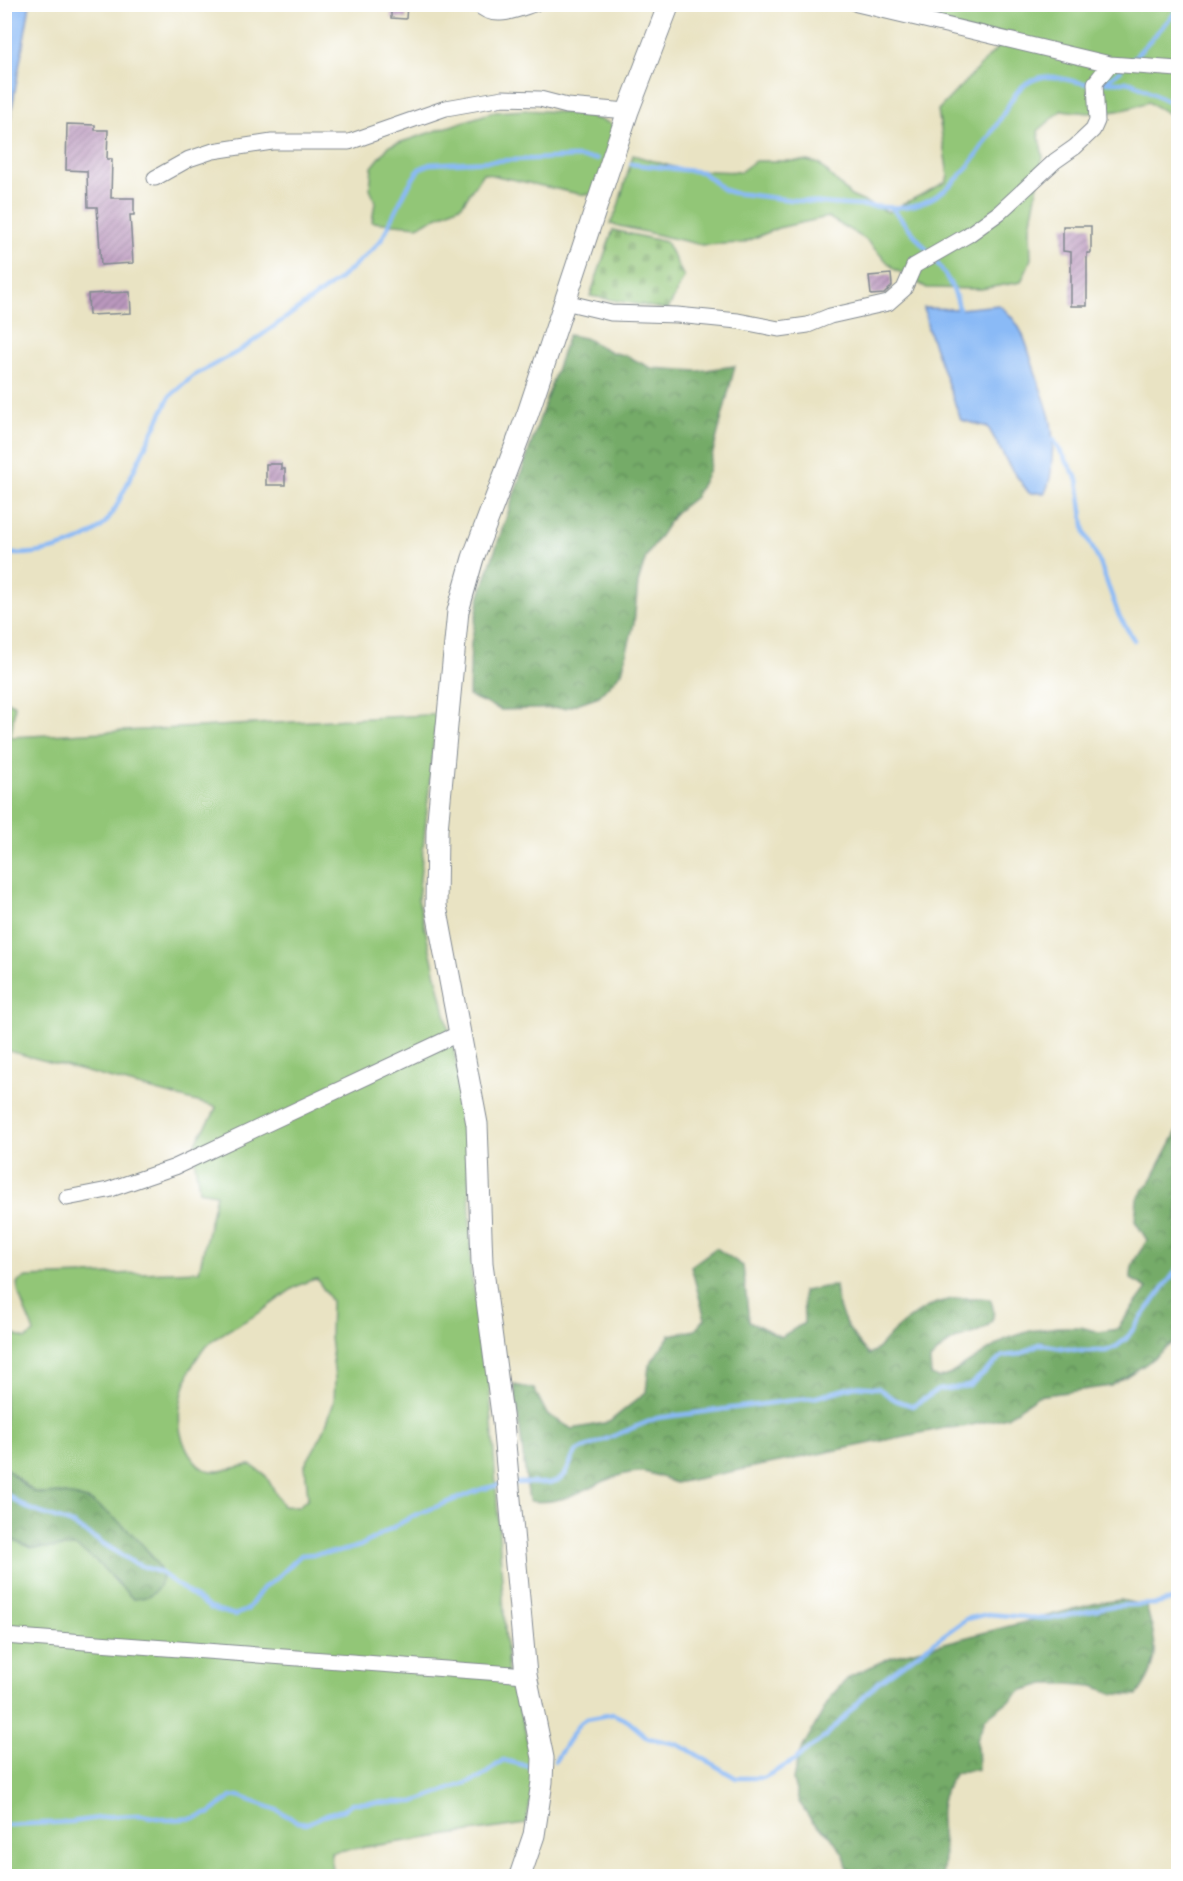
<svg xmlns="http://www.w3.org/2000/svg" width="1183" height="1881" font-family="Itim,sans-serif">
<defs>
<pattern id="forest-crowns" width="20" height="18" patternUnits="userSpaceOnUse" patternTransform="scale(1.5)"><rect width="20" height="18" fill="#75ab68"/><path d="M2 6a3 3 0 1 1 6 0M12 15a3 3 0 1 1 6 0" fill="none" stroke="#5f8c59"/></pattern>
<pattern id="cemetery-stones" width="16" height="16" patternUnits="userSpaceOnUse" patternTransform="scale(1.5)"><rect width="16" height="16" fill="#92c677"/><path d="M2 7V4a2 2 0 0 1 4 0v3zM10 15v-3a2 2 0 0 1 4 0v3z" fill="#7daa69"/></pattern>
<pattern id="building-hatch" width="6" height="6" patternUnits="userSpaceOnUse" patternTransform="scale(1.5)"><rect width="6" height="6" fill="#bb99be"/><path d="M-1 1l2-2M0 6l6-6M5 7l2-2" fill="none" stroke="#977d9e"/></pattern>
</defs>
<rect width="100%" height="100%" fill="#fff"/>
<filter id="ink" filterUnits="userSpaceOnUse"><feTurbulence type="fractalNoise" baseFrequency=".0167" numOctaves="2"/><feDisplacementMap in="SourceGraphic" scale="12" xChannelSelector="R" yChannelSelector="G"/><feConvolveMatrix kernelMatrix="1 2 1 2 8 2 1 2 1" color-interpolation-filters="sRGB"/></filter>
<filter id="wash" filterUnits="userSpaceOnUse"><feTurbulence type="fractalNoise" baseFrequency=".008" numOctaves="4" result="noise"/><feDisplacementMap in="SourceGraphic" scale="24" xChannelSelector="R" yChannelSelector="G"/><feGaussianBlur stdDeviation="1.35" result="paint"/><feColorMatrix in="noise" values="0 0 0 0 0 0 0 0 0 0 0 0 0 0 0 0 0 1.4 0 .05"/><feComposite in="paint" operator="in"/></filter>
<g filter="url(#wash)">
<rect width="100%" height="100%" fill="#e9e3c3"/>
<path fill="#92c677" stroke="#567a6a" stroke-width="1.5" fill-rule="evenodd" d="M844,5H1178V119L1148,102C1119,114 1093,115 1062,110L1038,131L1043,157L1030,227L1031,259L1021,282L981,289L927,288L894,269L865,239L828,217L778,228L743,243L702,245L610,224L617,210L633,155L684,170L740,172L755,161H807L819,164L851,196L888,212L946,182L948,176L938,110L1002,43Z
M526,110C556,112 590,112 617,127L598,195L579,194L483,173L462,205L418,226L372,222L375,202L370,188L372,167L389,146L493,112Z
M5,700L15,705L11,737L444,714L435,728L418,899L454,1051L468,1127L471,1273L488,1360L508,1676C525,1725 542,1774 525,1824L331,1852L332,1876H5V1536L31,1548L76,1547L95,1560L133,1599L151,1554L90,1501L62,1493L44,1494L33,1491L5,1467L4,1331L26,1339L34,1333C29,1316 18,1301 17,1283L26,1277L199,1271L216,1194L199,1191C198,1176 192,1158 196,1144C200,1130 213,1121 216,1107L5,1050ZM317,1279L331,1301L330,1338L335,1378L334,1402L323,1433L305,1465L308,1498L298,1507L283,1506L266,1476L251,1465C236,1466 221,1474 207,1470C195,1467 189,1453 184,1443C172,1415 186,1365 208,1345C223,1330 245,1323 262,1311C281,1298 295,1283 317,1279Z"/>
<path fill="url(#forest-crowns)" stroke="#486d63" stroke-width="1.5" d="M568,335L585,338L611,352L627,356L651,368L698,371L735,366L708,472L695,497L675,513L646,557L638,583L634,623L622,672L599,696L565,708L501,710L469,696L471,643L480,595Z
M1178,1129V1338L1146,1364L1111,1386L1038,1396L1007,1417L963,1427L945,1428L676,1483C666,1480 651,1471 640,1472C598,1474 575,1507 529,1501L514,1385L534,1389L547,1414L572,1429L609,1422L646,1392L649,1365L670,1335L695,1330L705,1319L691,1266L716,1248L743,1266L749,1321L781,1337L804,1323L803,1291L835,1285C837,1313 850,1334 869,1355C878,1351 882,1343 889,1336C922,1306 943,1293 990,1299C1003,1328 978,1331 957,1339C946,1344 938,1351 930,1360L931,1375L939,1378L949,1375L1006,1339L1030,1331L1057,1327H1081L1099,1332L1117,1329L1147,1288L1131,1279C1130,1261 1139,1255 1147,1240L1135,1221L1137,1199L1152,1179Z
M5,1467C13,1475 23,1486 33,1491C43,1497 54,1492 64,1494C72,1495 79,1498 87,1500C105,1506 168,1561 161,1581C157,1595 147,1598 133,1599L95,1560L76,1547L31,1548L5,1536Z
M1121,1600L1146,1606C1157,1644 1162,1662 1137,1695L1114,1694L1093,1686L1069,1684H1045L1023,1690L985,1719L977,1740L978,1769L955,1773C927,1814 950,1835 942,1876H849L844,1855L831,1836L812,1821L799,1802L793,1780L798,1756L832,1695L849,1677L891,1657L1097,1603Z"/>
<path fill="url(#cemetery-stones)" stroke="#567a6a" stroke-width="1.5" d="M613,230L666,242L684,277L668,310L590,296Z"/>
<path fill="#8abaf6" stroke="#5274aa" stroke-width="1.5" d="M5,4L30,5L5,148L4,5Z
M999,305C1023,324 1025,341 1034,368C1044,404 1056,418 1052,457C1051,472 1051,480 1045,493H1029L1010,467L988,427L961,420L928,329L924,308L960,309Z"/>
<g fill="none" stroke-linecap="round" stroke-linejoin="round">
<path stroke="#8abaf6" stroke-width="4.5" d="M1130,62L1178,10
M1106,81L1121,70
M1100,82H1131L1178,106
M631,164L702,172L724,190L734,193C779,198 824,205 870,206C885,207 900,209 915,205C955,195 982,149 1002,116C1013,98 1017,85 1038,78C1054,73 1075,84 1092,84
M891,207C911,232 961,282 959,314
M1053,439L1078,480L1085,533L1100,563L1119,616L1134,640
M4,553C33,557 76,547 99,529C107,523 111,514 116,507L170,396L193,376L241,350L337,281L373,249L382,239L406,190L419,169L430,164L575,157L597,159
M515,1483C531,1481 556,1489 566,1473C570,1465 571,1458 577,1451L657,1418L817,1397L855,1386L878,1388L895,1400L913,1406L938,1390L969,1386L1003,1356L1020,1354L1039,1344L1082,1351H1106L1117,1346L1126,1339L1178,1268
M4,1493L27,1508L72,1524L134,1563L161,1573L210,1608L235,1615L247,1610L263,1588L276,1579L301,1555L338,1552L360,1546L415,1515L482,1489L503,1484
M555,1761L579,1724L586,1719L613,1714L628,1721L648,1738L676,1744L689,1750L736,1778H763L792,1762L826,1736L877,1683L966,1619L988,1614L1050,1619L1112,1606L1156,1604L1176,1599
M4,1825L71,1822L113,1816L141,1815L168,1820L195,1818L210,1813L231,1797L239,1796L277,1810L298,1822L308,1823L327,1814L343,1810L352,1803L414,1802L480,1778L503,1760L532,1767"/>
</g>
<g id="blocks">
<path fill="url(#building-hatch)" d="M391,4H407L406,19L391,18Z
M67,124L95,125V130H108L107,159H112L111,198H134V215H130L133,263L101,265L97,207H88L87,171L66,170Z
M1063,226H1091V253H1087V306H1071V252L1063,251Z
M891,274L892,286L884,294L871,295L869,276Z
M130,292L131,313L89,315L88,294Z
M266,464H281V469H285V485H266Z"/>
</g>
</g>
<g filter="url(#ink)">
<use href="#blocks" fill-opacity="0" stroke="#828990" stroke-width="1.5"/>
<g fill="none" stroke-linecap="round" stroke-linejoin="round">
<g stroke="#828990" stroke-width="17">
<path id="street" d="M478,4C493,21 515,10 534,4
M857,4L1110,64L1178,69
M155,178L189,159L213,151L272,142H349L446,108L503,98L540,99L567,106L628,111
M565,302L611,313L677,315L738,321L779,329L808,325L830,316L888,303L904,289L914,266L968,235L1000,212L1055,161L1075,147L1093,130L1097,121L1095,83L1110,64
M67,1198L108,1190L175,1167L460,1033
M4,1636L526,1675"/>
</g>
<g stroke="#828990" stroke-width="23">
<path id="secondary" d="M520,1876L534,1835L542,1782L543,1758L526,1675L503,1422L482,1263L477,1124L436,906L437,830L458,611L473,558L528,413L628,111L669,4"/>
</g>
<use href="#street" stroke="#fff" stroke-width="15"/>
<use href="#secondary" stroke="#fff" stroke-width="21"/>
</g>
</g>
<rect width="1183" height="1881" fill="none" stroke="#fff" stroke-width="24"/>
</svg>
